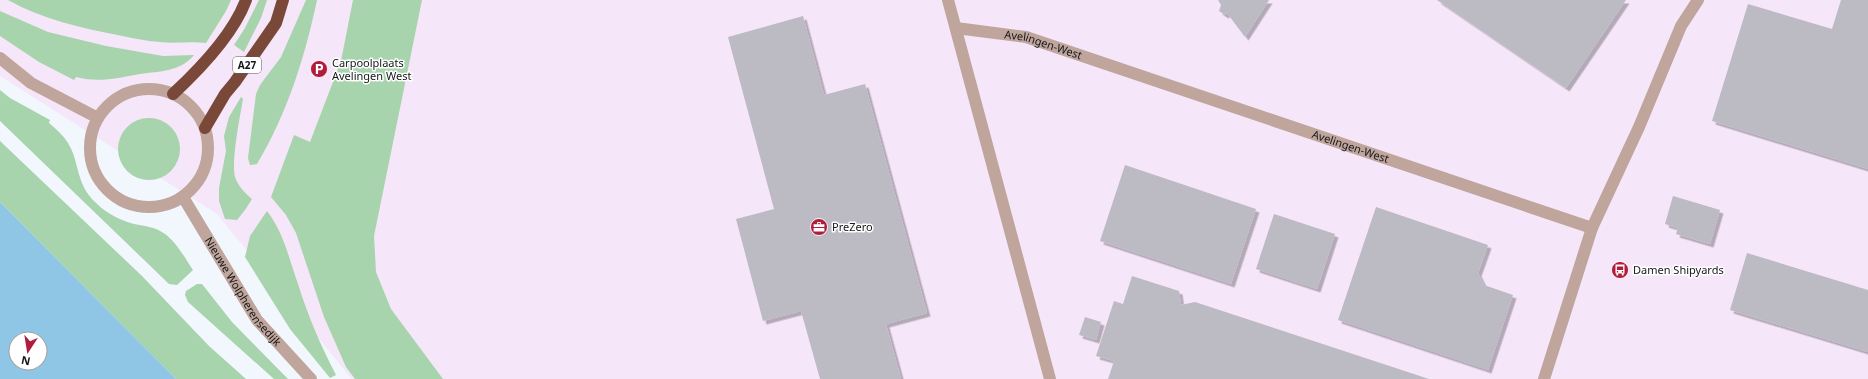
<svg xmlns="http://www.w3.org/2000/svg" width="1868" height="379" font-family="'Noto Sans',sans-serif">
<defs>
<filter id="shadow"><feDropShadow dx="3.5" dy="3.5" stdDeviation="0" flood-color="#0004"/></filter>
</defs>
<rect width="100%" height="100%" fill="#f2f7fd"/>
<path fill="#f6e6f9" d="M0,0H1868V379H352L217,214L0,76Z"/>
<path fill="#a7d3ad" d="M8,0H231L226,11L206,43C191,41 176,44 160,42C146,41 132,38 118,35C80,28 42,19 8,0Z
M259,0H267L261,18L244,52L234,45L245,28Z
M306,0H317C305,57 287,114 257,164L250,165L248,158L256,94L260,85L281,57Z
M353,0H422L374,236L376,272L391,309L443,379H355L346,367L324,317L296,233L286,215L271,197L294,135L310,142L341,61Z
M0,11L48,32L106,46L163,56L194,55C180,72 160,71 140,74C117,78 99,83 76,77L74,80L39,62L0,36Z
M0,90L10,98L50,120L49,123C56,129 63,135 68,143C79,161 76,181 92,199C103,211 118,220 134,224C145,226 156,227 165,234C177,243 185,258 193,270L177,285L169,284L0,121Z
M241,97L243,99C240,116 231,162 235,177C238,186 244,192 252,199L245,210L237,220L225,219L219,201V188L226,151L224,136L229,117Z
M118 149a31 31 0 1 1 62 0a31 31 0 1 1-62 0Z
M0,141L142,276L209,346L246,379H176L0,202Z
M267,211C284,233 289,259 298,284C308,316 321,346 336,375L330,378L290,329L245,257L250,236Z
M197,284H202L232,322L288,379H274L188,302L185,295L186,291Z"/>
<path fill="#8fc6e6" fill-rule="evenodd" d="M0,202L176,379H0ZM16,339H40V363H16Z"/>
<path fill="#bcbac3" filter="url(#shadow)" d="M1218,0H1269L1245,37L1227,13L1225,15L1219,11L1221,5Z
M1437,0H1626L1566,88Z
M1841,0H1868V169L1712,121L1748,4L1832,29Z
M803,16L824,95L865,84L927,313L886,324L901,379H820L801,311L763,321L736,219L774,209L728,37Z
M1125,165L1256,209L1231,284L1100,241Z
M1673,196L1720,210L1710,244L1676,234L1678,228L1665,224Z
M1376,207L1488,245L1478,273L1484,285L1513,295L1488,370L1338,320Z
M1274,214L1335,234L1317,289L1256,269Z
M1747,253L1868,290V352L1730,310Z
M1132,276L1179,291L1181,305L1195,302L1429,379H1108L1114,361L1096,356L1114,301L1123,304Z
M1085,317L1101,322L1096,340L1079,335Z"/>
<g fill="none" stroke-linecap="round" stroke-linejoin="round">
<path stroke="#bfa59c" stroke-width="12" d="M1592,228L1639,127L1681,26L1698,0"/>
<g stroke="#bfa59c" stroke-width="12">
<path d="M948,0L1050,379"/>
<path id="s1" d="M956,28L1026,37L1592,228L1544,379"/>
</g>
<g stroke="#bfa59c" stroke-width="12">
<path d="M0,58L31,83L98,118"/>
<circle cx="149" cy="148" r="59"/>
<path id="s2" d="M183,197L257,320L311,379"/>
</g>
<path stroke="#7a4839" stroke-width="12" d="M173,94C200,69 233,35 246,0
M205,128L225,94L235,82L276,23L283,0"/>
</g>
<defs>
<g id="parking-disc" transform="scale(0.9)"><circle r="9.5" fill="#b01c3b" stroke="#fff"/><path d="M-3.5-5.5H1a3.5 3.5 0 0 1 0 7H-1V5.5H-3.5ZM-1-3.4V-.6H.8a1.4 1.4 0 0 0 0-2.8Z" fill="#fff"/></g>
<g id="office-disc" transform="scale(0.9)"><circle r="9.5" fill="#b01c3b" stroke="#fff"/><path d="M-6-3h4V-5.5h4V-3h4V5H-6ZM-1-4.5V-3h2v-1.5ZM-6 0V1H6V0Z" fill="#fff"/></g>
<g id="bus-disc" transform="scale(0.9)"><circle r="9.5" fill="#b01c3b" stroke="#fff"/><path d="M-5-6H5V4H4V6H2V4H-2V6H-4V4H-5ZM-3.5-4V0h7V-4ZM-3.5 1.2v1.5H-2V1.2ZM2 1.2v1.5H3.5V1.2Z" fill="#fff"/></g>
</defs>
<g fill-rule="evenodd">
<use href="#parking-disc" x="319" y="69"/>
<use href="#office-disc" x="819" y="227"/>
<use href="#bus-disc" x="1620" y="270"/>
</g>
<g text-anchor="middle" stroke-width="3" stroke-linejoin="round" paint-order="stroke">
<rect fill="#fff" stroke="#5a5b5d" stroke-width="1" x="233" y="57" width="28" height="16" rx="3"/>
<g font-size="10" font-weight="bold" fill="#131518">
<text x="247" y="69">A27</text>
</g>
<g font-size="11" fill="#131518" stroke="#fff">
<text dy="4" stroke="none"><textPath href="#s1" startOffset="89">Avelingen-West</textPath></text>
<text dy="4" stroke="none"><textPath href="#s1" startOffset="413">Avelingen-West</textPath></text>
<text dy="4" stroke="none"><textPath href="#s2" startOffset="112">Nieuwe Wolpherensedijk</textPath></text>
</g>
<g font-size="11" fill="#131518" stroke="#fff" text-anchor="start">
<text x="332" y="67">Carpoolplaats<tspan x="332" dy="13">Avelingen West</tspan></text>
<text x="832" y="231">PreZero</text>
<text x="1633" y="274">Damen Shipyards</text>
</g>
</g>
<g transform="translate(28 351) rotate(192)"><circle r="19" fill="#ffffff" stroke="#a1a1a3"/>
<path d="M0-3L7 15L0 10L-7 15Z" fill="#b01c3b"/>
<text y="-6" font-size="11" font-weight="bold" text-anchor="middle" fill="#131518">N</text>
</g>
</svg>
